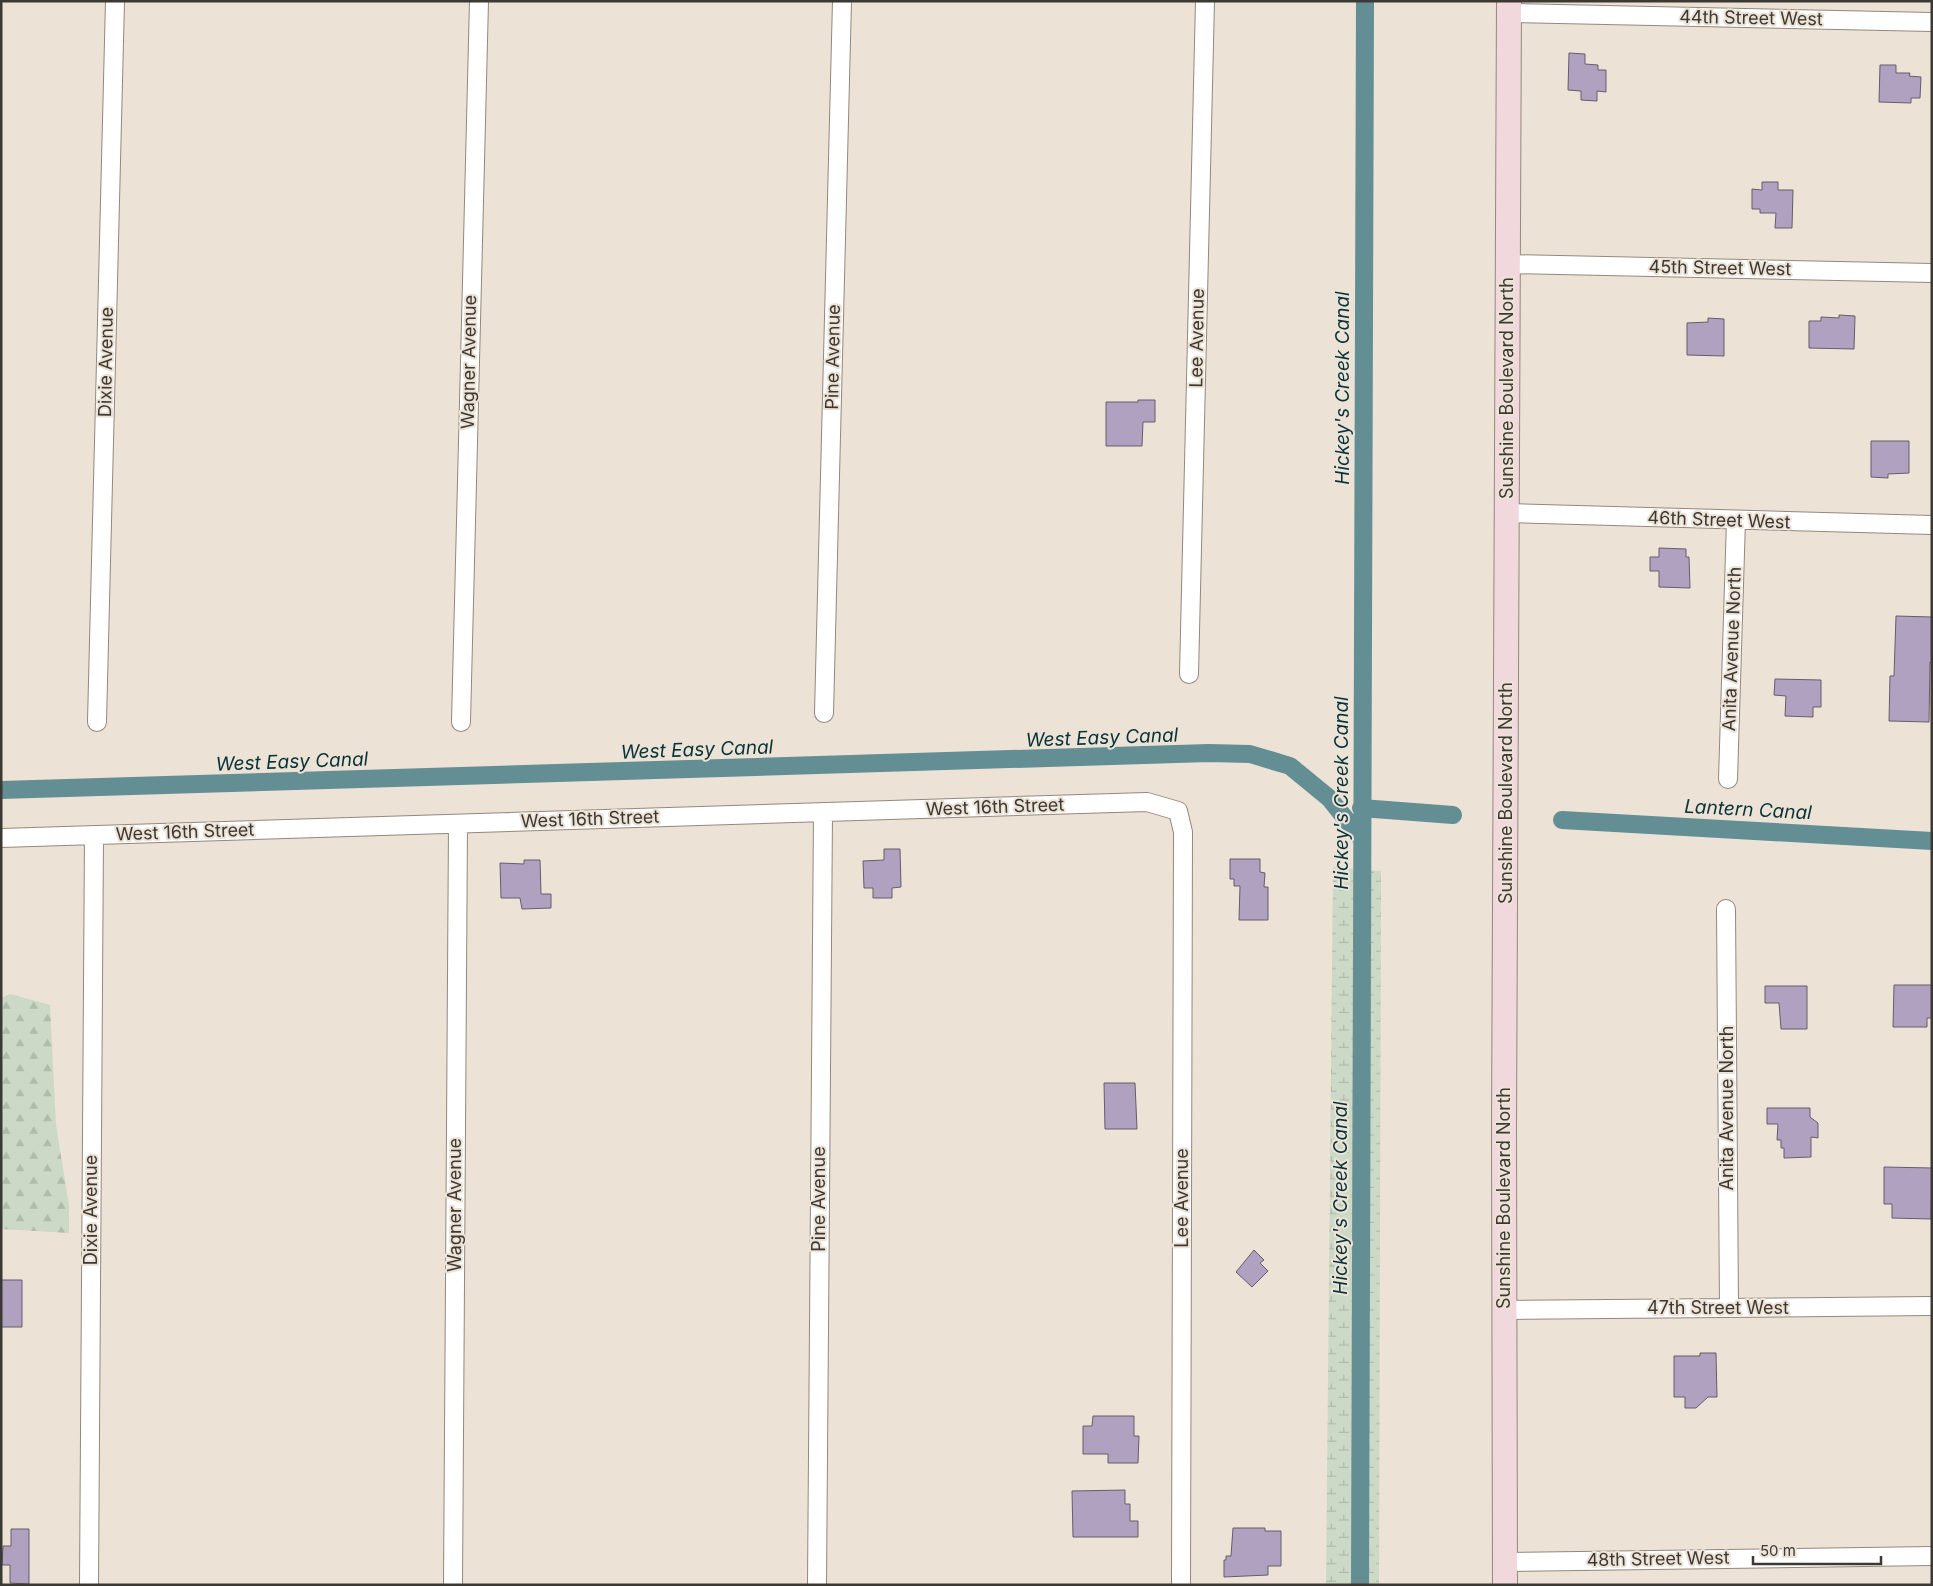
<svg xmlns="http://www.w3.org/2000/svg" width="1933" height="1586" font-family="Inter,sans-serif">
<defs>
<pattern id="forest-firs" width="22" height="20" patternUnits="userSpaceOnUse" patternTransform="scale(1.25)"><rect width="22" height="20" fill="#cbd9c6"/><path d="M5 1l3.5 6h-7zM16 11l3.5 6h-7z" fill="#afbbab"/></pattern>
<pattern id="wetland-marsh" width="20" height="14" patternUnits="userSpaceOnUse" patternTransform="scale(1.25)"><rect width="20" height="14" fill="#cbd9c6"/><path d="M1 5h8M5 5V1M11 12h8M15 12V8" fill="none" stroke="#afbbab"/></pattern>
</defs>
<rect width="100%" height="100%" fill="#ede2d6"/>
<path fill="url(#forest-firs)" d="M10,994L50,1005L56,1125L69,1206V1233L1,1229V998Z"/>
<path fill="url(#wetland-marsh)" d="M1333,867L1381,871L1379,1585H1326Z"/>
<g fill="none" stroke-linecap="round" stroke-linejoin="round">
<path stroke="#638e94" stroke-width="18" d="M1,790L1209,753L1250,754L1290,766L1329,798L1361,838
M1361,808L1453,815
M1562,820L1932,841
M1360,1585L1365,1"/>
</g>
<path fill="#b0a1c1" stroke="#635e6a" d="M1569,53L1585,54V64L1598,65V70H1606V92L1597,91V101L1581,100V91L1568,90Z
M1880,65H1896V73H1910L1909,76L1921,77L1920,98H1911V103L1879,102Z
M1762,182H1778V190H1793L1792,228H1775L1776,213H1760V209H1752V189L1762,190Z
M1839,315L1855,316L1854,349L1809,348V321H1821V317L1839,318Z
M1708,318L1724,319V356L1687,355V323L1708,322Z
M1138,400H1155V422H1143L1142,446H1106V402H1138Z
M1871,441H1909V473L1888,474V478L1871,477Z
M1659,548L1686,549V557H1689L1690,588L1659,587V571H1650V557H1659Z
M1896,616L1932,617V663L1930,662L1929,722L1889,721L1890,676H1894Z
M1775,679L1821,680V707H1813V717L1785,716L1786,696L1774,695Z
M884,849H900L901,887L892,888V898H873V888H864L863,861L884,860Z
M1230,859H1260V872L1265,873L1264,887H1268V920H1239L1240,886H1234V879H1230Z
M524,860H540L541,894H551V908L522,909L520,898H501L500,863L524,864Z
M1894,985H1932V1018H1927V1027H1893Z
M1765,986H1807V1029H1781L1779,1003H1765Z
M1104,1083H1135L1137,1129H1105Z
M1767,1108H1810V1117L1818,1123V1138L1811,1137V1157L1784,1158V1148H1781V1140H1777L1778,1124H1767Z
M1884,1167L1932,1168L1931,1219L1892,1218V1204H1884Z
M1254,1250L1264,1260L1260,1263L1268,1271L1252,1287L1236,1272Z
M1,1280H22V1327H1Z
M1700,1353H1716L1717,1397H1708L1696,1408H1685V1397H1674V1356H1700Z
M1093,1416H1134V1436H1139L1138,1463H1108V1454H1083V1426H1092Z
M1125,1490V1504H1130V1521H1138V1537H1073L1072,1491Z
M1233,1528H1265V1531H1281V1566H1268V1575L1224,1577V1560H1226V1556H1231Z
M11,1529H29V1584L10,1583V1565H2L3,1546H11Z"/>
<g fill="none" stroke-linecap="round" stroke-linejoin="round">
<g stroke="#93887e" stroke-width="20">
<path id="street" d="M1509,13L1932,22
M1508,264L1932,273
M1507,513L1932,525
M1189,674L1205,1
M824,713L842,1
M97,722L115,1
M461,722L479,1
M1728,779L1736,520
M1,838L1147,802L1178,811L1183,832L1181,1585
M1726,909L1729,1308
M1504,1310L1932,1306
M1505,1562L1932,1556
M89,1585L94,836
M453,1585L458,825
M817,1585L823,813"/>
</g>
<g stroke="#93887e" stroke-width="26">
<path id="secondary" d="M1505,1585L1504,1130L1509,1"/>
</g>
<use href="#street" stroke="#fff" stroke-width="18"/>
<use href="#secondary" stroke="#f0d8dd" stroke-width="24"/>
</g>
<g text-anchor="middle" stroke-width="4" stroke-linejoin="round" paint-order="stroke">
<g font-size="18" fill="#3c3833" stroke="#ede2d6">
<text transform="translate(1751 18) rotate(1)" y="6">44th Street West</text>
<text transform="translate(1720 268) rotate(1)" y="6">45th Street West</text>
<text transform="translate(1197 338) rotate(-89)" y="6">Lee Avenue</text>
<text transform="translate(833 357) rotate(-89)" y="6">Pine Avenue</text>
<text transform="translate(106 362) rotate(-89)" y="6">Dixie Avenue</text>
<text transform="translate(469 362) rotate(-89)" y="6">Wagner Avenue</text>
<text transform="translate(1507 388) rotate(-90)" y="6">Sunshine Boulevard North</text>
<text transform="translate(1719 520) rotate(2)" y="6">46th Street West</text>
<text transform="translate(1732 649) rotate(-88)" y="6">Anita Avenue North</text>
<text transform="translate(1506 793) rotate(-90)" y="6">Sunshine Boulevard North</text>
<text transform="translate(995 807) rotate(-2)" y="6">West 16th Street</text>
<text transform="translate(590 819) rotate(-2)" y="6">West 16th Street</text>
<text transform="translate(185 832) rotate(-2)" y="6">West 16th Street</text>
<text transform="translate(1727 1108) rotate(-90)" y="6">Anita Avenue North</text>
<text transform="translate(1182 1198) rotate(-90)" y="6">Lee Avenue</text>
<text transform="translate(1504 1198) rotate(-90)" y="6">Sunshine Boulevard North</text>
<text transform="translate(819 1199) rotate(-90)" y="6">Pine Avenue</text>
<text transform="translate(455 1205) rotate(-90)" y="6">Wagner Avenue</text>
<text transform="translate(91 1210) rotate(-90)" y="6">Dixie Avenue</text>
<text x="1718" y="1314">47th Street West</text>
<text transform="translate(1658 1559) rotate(-1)" y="6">48th Street West</text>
</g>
<g font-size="19" font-style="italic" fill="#053338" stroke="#ede2d6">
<text transform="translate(1342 388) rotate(-90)" y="7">Hickey's Creek Canal</text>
<text transform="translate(1102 737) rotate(-2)" y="7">West Easy Canal</text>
<text transform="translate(697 749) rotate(-2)" y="7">West Easy Canal</text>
<text transform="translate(292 761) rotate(-2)" y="7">West Easy Canal</text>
<text transform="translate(1341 793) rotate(-90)" y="7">Hickey's Creek Canal</text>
<text transform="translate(1748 809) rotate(3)" y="7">Lantern Canal</text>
<text transform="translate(1340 1198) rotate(-90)" y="7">Hickey's Creek Canal</text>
</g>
</g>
<rect width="1933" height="1586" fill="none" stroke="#3c3833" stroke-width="5"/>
<path d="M1753 1556v8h128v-8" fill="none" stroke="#3c3833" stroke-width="2.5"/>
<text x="1760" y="1556" font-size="15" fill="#3c3833" stroke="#ede2d6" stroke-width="4" paint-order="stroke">50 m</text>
</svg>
